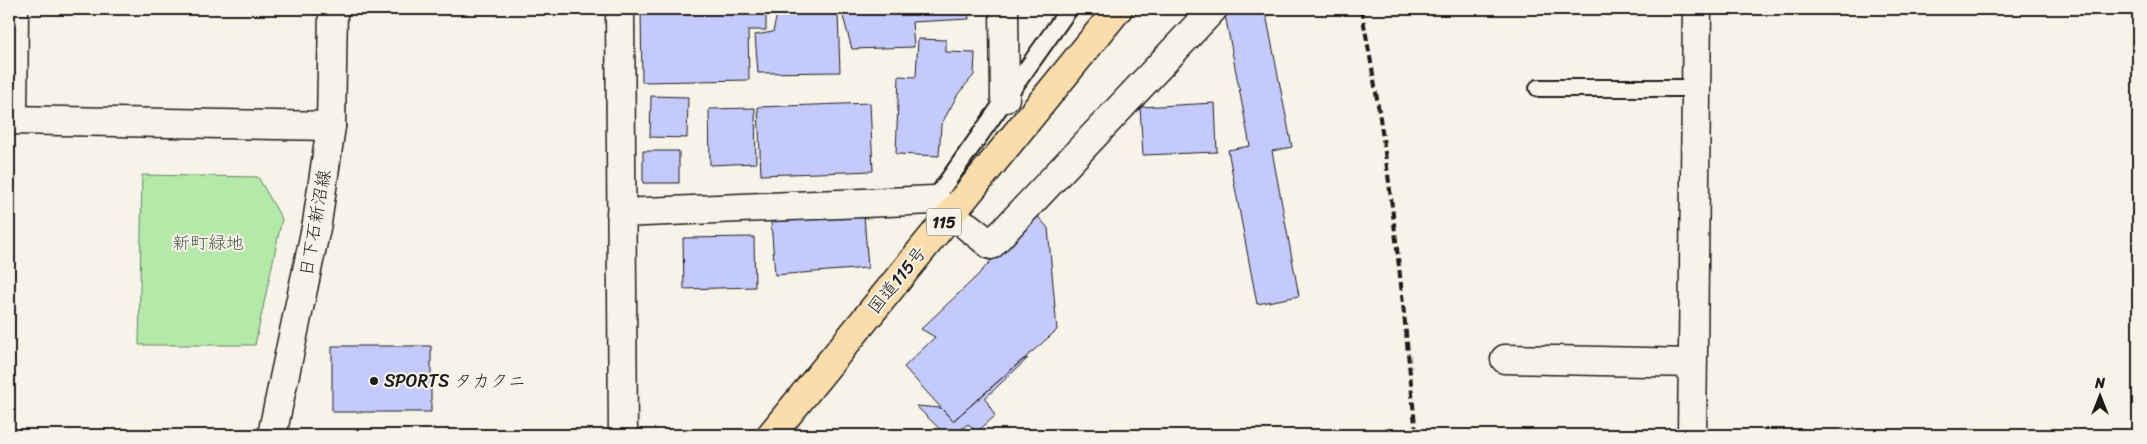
<svg xmlns="http://www.w3.org/2000/svg" width="2147" height="444" font-family="Sriracha,'Klee One',sans-serif">
<rect width="100%" height="100%" fill="#f7f3e8"/>
<filter id="ink" filterUnits="userSpaceOnUse"><feTurbulence type="fractalNoise" baseFrequency=".02" numOctaves="2"/><feDisplacementMap in="SourceGraphic" scale="10" xChannelSelector="R" yChannelSelector="G"/><feConvolveMatrix kernelMatrix="1 2 1 2 8 2 1 2 1" color-interpolation-filters="sRGB"/></filter>
<g filter="url(#ink)">
<path fill="#b4e9aa" stroke="#688263" d="M142,175L258,177L282,219L255,345H139Z"/>
<path fill="#c5cafc" stroke="#1c1c1c" d="M641,9H766V30H748L749,80L642,82Z
M841,9H968L969,19L912,22L914,47L852,49Z
M1224,9H1265L1292,147L1272,151L1299,296L1257,304L1228,150L1250,146Z
M838,13L840,72L758,73L755,35L773,32L777,14Z
M918,39L946,40V52L975,53L974,75L958,94L941,125L939,156L896,154L899,76L916,77Z
M651,96L688,97L687,138L650,137Z
M870,103L873,171L761,175L758,107Z
M1215,103L1217,152L1143,155L1140,107Z
M755,108L756,163L710,165L709,109Z
M643,151H679V183H643Z
M1035,213L1048,228L1057,330L953,421L904,367L935,337L921,329L976,277Z
M864,215L868,268L775,275L771,222Z
M754,237L755,287L684,289L683,238Z
M332,346H431V412H332Z
M1028,358L985,398L995,416L977,432L968,424L954,435H946L916,406L941,408L953,421L1021,361Z"/>
<g fill="none" stroke-linecap="round" stroke-linejoin="round">
<g stroke="#1c1c1c" stroke-width="20">
<path id="service" d="M1538,88H1696
M934,200L1069,9"/>
</g>
<g stroke="#1c1c1c" stroke-width="31">
<path id="minor" d="M620,9L623,435
M1004,9L1005,98
M13,120L14,9
M621,213L934,200L944,207
M967,226L991,245L1213,9
M1505,359L1693,363
M1692,435L1697,9"/>
</g>
<g stroke="#1c1c1c" stroke-width="31">
<path id="tertiary" d="M9,120L331,126"/>
</g>
<g stroke="#1c1c1c" stroke-width="31">
<path id="secondary" d="M272,435L317,223L331,126L333,9"/>
</g>
<g stroke="#1c1c1c" stroke-width="31">
<path id="trunk" d="M771,435L1118,9"/>
</g>
<use href="#service" stroke="#f7f3e8" stroke-width="16"/>
<use href="#minor" stroke="#f7f3e8" stroke-width="28"/>
<use href="#tertiary" stroke="#f7f3e8" stroke-width="28"/>
<use href="#secondary" stroke="#f7f3e8" stroke-width="28"/>
<use href="#trunk" stroke="#fbddab" stroke-width="28"/>
<path stroke="#1c1c1c" stroke-width="4" stroke-dasharray="8 4" stroke-linecap="butt" d="M1361,9C1389,149 1402,292 1416,435"/>
</g>
</g>
<circle fill="#1c1c1c" stroke="#f7f3e8" stroke-width="2" cx="374" cy="381" r="5"/>
<g text-anchor="middle" stroke-width="4" stroke-linejoin="round" paint-order="stroke">
<rect fill="#f7f3e8" stroke="#5e5c59" stroke-width="1" x="926.5" y="208.5" width="35" height="27" rx="4"/>
<g font-size="16" font-weight="bold" fill="#1c1c1c">
<text x="944" y="228">115</text>
</g>
<g font-size="18" fill="#1c1c1c" stroke="#f7f3e8">
<text transform="translate(315 223) rotate(-80)" y="6">日下石新沼線</text>
<text transform="translate(897 280) rotate(-51)" y="6">国道115号</text>
</g>
<g font-size="18" fill="#4a5a47" stroke="#f7f3e8">
<text x="208" y="249">新町緑地</text>
</g>
<g font-size="18" fill="#1c1c1c" stroke="#f7f3e8" text-anchor="start">
<text x="384" y="387">SPORTS タカクニ</text>
</g>
</g>
<rect width="2147" height="444" fill="none" stroke="#f7f3e8" stroke-width="30"/>
<rect x="15" y="15" width="2117" height="414" fill="none" stroke="#1c1c1c" stroke-width="2" filter="url(#ink)"/>
<g transform="translate(2100 396)" stroke="#f7f3e8" stroke-width="4" paint-order="stroke">
<path d="M0-4L9 19L0 12L-9 19Z" fill="#1c1c1c"/>
<text y="-8" font-size="14" font-weight="bold" text-anchor="middle" fill="#1c1c1c">N</text>
</g>
</svg>
